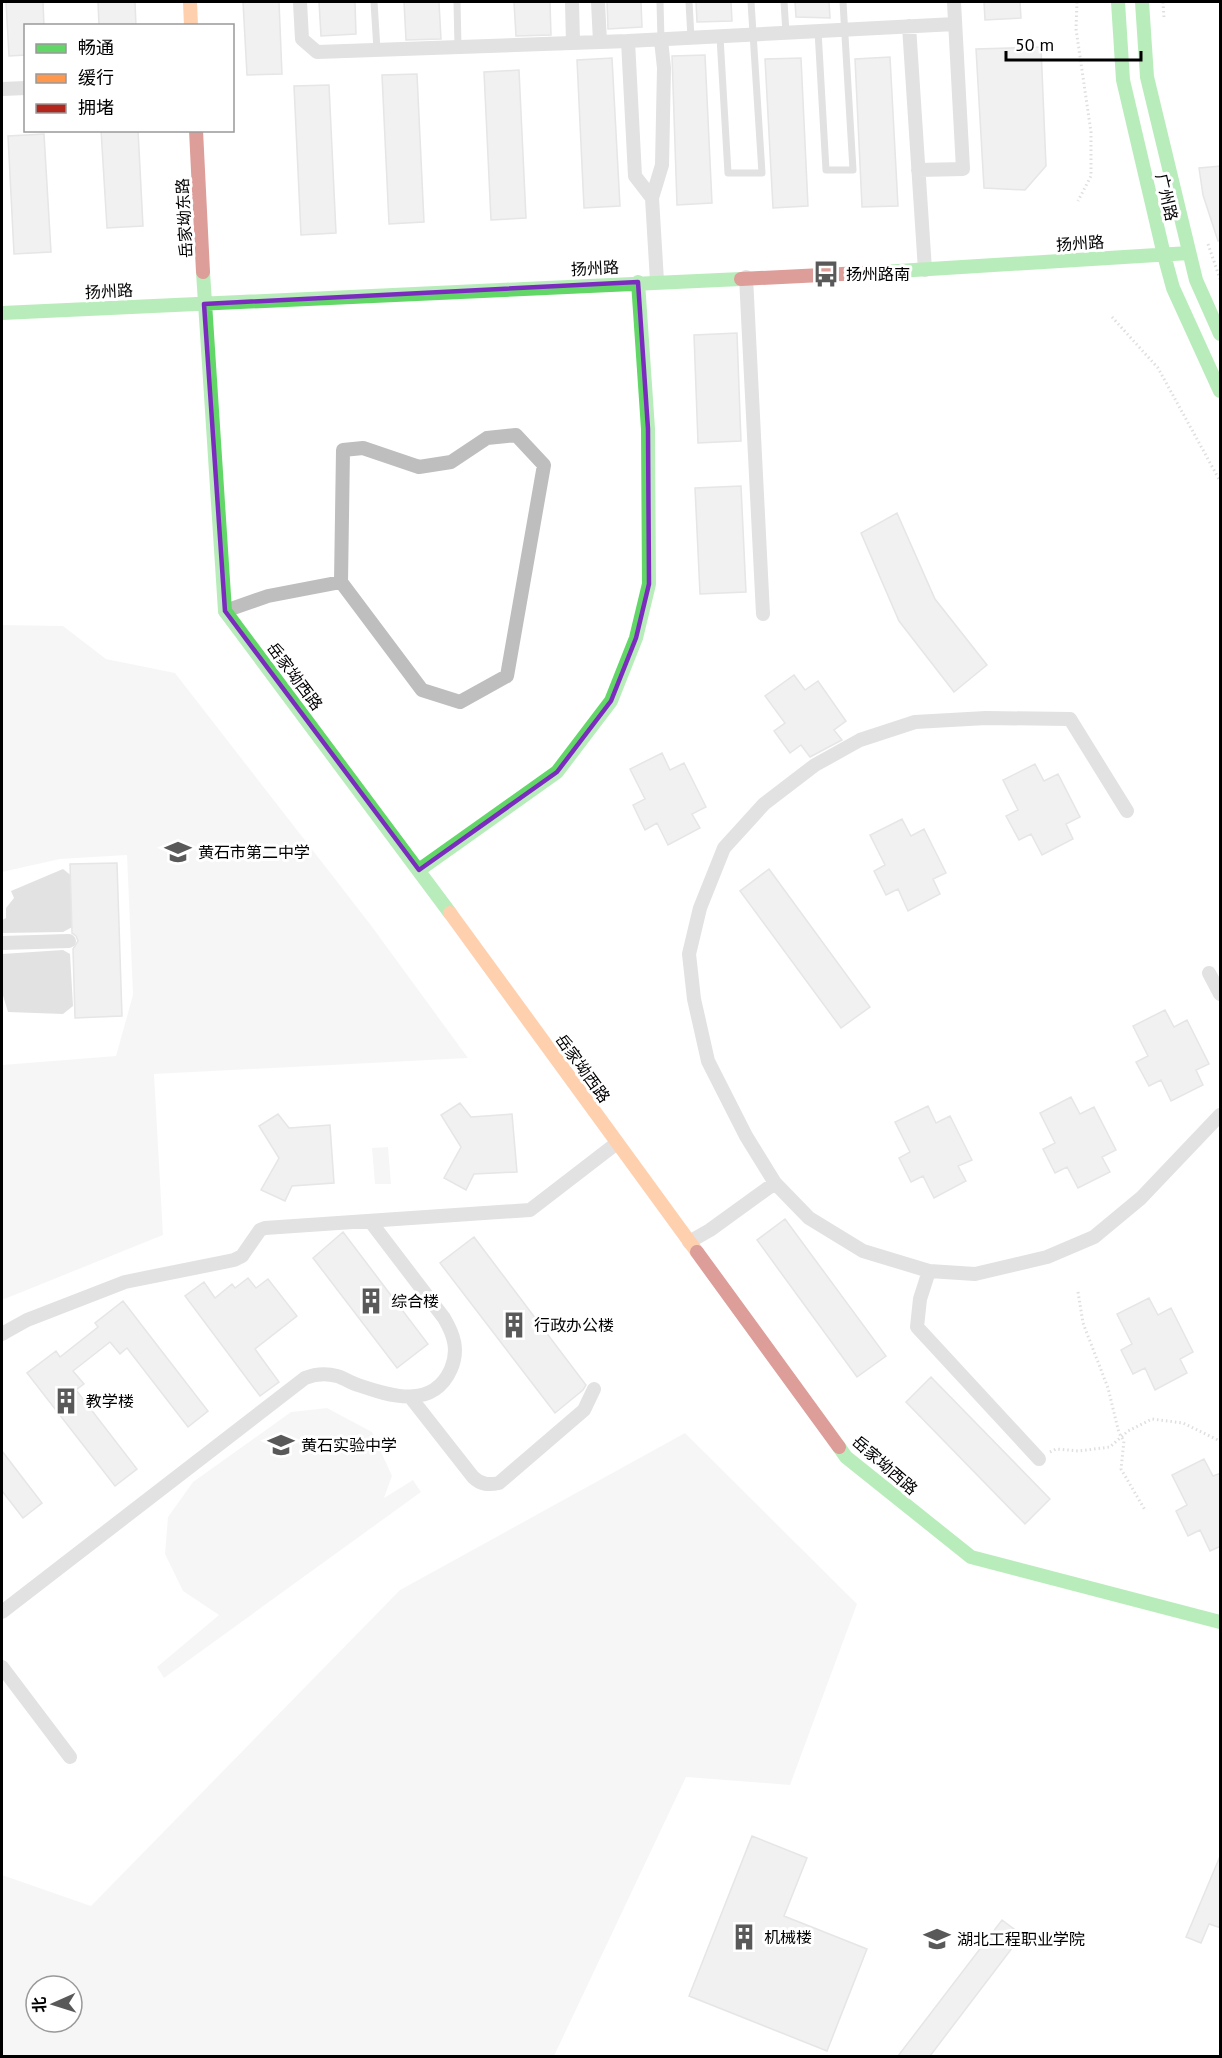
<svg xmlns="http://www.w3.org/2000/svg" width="1222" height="2058" font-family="'PT Sans','Noto Sans SC',sans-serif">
<rect width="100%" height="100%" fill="#fff"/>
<path fill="#ececec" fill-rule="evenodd" d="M2,625L63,626L106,659L175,673L370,924L468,1058L154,1074L163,1235L2,1300V1065L116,1056L133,995L127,855L60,859L2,872Z
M388,1147L391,1184H375L372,1148Z
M327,1408L372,1432L392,1476L384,1498L413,1480L421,1492L164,1678L157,1667L219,1615L183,1591L165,1554L168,1517L193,1482L291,1412Z
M685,1433L857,1604L790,1785L686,1777L554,2056H2V1875L91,1906L400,1590ZM36,1986H72V2022H36Z"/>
<path fill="#bfbfbf" d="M63,869L73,877L76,925L63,932L2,933V920L6,918V908L14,898L11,891Z
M63,950L70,954L73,1006L63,1014L8,1012L2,992V954Z"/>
<path fill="#dfdfdf" stroke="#c7c7c7" stroke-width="1.5" d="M6,2H43L44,26H26V55L9,56Z
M98,2H135L136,26H99Z
M243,2H279L282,74L247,75Z
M319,2H355L356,34L321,36Z
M404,2H439L441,39L406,40Z
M514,2H550L551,35L516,36Z
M607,2H641L642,27L608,29Z
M696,2H731L732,21L697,22Z
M795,2H829L830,18L796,17Z
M984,2H1020L1021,18L985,20Z
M1041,47L1046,166L1025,190L984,188L976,49Z
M705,55L712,203L677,205L672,56Z
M890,57L898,206L862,207L855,59Z
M612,58L620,206L584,208L577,60Z
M801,58L808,206L773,208L765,59Z
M519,70L526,218L491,220L484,72Z
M417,74L424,222L389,224L382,75Z
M329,85L336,233L301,235L294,86Z
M101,130H138L143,226L107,228Z
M44,134L51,252L14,254L8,136Z
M1221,166V241H1218L1203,195L1199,168Z
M737,333L741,441L698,443L694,335Z
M741,486L746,592L700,594L695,488Z
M897,513L935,599L987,665L954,692L899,621L861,533Z
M794,675L805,690L818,681L846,721L834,730L842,740L810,757L801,745L790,753L774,731L785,723L765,696Z
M662,753L670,770L684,763L706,807L692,814L700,828L668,845L657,823L645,830L633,805L645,799L630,769Z
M1035,764L1044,781L1058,774L1080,817L1066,824L1073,839L1042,855L1031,834L1019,840L1006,816L1018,810L1003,780Z
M902,819L911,836L924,829L946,873L933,879L940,894L908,911L898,889L886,895L874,871L885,865L870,835Z
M117,863L122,1016L75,1018L73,949L78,941L76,936L72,933L70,864Z
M769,869L870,1007L841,1028L740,891Z
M1165,1010L1174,1027L1187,1020L1209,1064L1196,1070L1203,1085L1171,1101L1161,1080L1149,1086L1136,1062L1148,1056L1133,1026Z
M1071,1097L1080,1114L1094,1107L1116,1150L1102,1157L1110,1172L1078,1188L1067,1167L1055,1173L1043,1149L1055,1143L1040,1113Z
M460,1103L471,1117L512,1114L517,1172L474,1174L466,1190L444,1178L461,1147L441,1115Z
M928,1106L936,1123L950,1116L972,1160L958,1166L966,1181L934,1198L923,1176L911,1182L899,1158L910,1152L895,1122Z
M278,1114L289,1128L330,1125L334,1183L292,1186L285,1201L261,1190L279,1158L259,1126Z
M785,1219L886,1356L857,1377L757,1240Z
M343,1232L428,1344L397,1368L313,1258Z
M474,1237L586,1385L583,1390L555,1413L440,1263Z
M248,1278L256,1288L268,1279L297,1316L255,1349L279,1382L260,1396L185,1296L204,1282L215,1298L232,1284L235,1288Z
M1149,1298L1158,1315L1171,1308L1193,1352L1180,1359L1187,1373L1155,1390L1145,1368L1133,1374L1121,1350L1132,1344L1117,1314Z
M123,1301L208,1411L188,1427L127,1348L120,1354L110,1342L73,1371L84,1384L76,1390L137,1469L115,1486L27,1373L56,1351L60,1357L98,1327L95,1323Z
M931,1377L1050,1499L1025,1524L906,1402Z
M2,1451L42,1503L23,1518L2,1491Z
M1204,1459L1213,1476L1221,1473V1546L1210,1551L1200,1530L1188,1536L1176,1511L1187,1505L1172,1475Z
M752,1836L807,1858L784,1916L867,1949L827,2051L689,1996Z
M1221,1854V1928L1209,1924L1201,1943L1186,1937Z
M1002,1920L1022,1935L930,2056H898Z"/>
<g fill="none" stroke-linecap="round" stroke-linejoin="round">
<path stroke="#b9b9b9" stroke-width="3" stroke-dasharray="1.5 3" stroke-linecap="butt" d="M1077,2L1076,29L1091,132V176L1078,201
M1163,2L1164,18
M1208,244L1220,279
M1112,317L1158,368L1220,481
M1078,1292L1083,1323L1108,1388L1119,1433L1124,1441L1121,1469L1145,1510
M1050,1452L1056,1449L1079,1451L1110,1447L1128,1431L1152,1419L1183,1423L1220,1441"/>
<path stroke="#bebebe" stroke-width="7" d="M374,2L377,50
M457,2L458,47
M660,2L661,40
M689,2L691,38
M784,2L786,33
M818,31L826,170H853L843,2
M720,37L728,173H762L751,2"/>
<path stroke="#bebebe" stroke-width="14" d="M300,2L302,39L317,52L628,41L955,24
M572,2L573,43
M598,2L600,42
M909,26L925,270
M628,41L635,176L652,198
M2,89L26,88
M918,170L963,169L954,2
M746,277L763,614
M657,281L652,198L662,165L664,68L661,40
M225,611L268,596L341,582L422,690L460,702L507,676L544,465L516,435L487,438L451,462L419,467L363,448L343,450L341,582
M2,943L69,941
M1209,973L1220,994
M775,1183L809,1218L863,1251L929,1271L975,1274L1047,1257L1094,1237L1141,1198L1220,1115
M689,1242L710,1230L775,1183L746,1136L708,1061L694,999L689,954L700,908L724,848L764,804L815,765L860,740L915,722L986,718L1070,719L1127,811
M929,1271L920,1299L917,1327L1039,1459
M2,1334L27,1320L125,1282L234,1260L242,1256L260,1230L265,1228L530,1210L617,1143
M411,1398L473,1477C481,1485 489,1485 499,1483L584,1410L594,1389
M2,1612L305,1378C315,1374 326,1373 337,1376C344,1378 351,1383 358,1385C390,1396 433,1410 451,1369C459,1350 454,1335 444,1318L370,1221
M2,1667L70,1757"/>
<path stroke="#63d668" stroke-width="14" d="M1118,2L1123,80L1164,255L1173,288L1220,391
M1142,2L1147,77L1196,280L1220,334
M203,272L225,611L450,913
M882,272L1189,253
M2,313L741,279
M419,870L557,772L611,701L636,638L649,584L648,429L638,282
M839,1447L846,1457L971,1557L1220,1622"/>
<path stroke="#ff974d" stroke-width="14" d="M190,2L191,26
M450,913L697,1252"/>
<path stroke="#b3261e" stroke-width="14" d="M196,130L203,272
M741,279L882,272
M697,1252L839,1447"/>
</g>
<path d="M0 0H1222V2058H0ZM638,282L648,429L649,584L636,638L611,701L557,772L419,870L225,611L204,304Z" fill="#fff" fill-opacity=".55" fill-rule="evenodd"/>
<path fill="none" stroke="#7b2cbf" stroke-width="4.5" stroke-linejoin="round" d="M638,282L648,429L649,584L636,638L611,701L557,772L419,870L225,611L204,304Z"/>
<defs>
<g id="bus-bare" transform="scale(2.07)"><path d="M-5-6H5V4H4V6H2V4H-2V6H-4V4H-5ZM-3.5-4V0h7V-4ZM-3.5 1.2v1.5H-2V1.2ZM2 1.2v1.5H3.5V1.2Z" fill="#595959" stroke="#fff" stroke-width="2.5" paint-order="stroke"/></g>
<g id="school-bare" transform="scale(2.07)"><path d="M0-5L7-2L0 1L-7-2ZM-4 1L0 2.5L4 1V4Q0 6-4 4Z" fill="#595959" stroke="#fff" stroke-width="2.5" paint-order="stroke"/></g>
<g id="building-bare" transform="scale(2.07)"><path d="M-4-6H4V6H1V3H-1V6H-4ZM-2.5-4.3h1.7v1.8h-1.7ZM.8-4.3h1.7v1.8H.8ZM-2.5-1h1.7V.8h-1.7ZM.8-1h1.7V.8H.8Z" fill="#595959" stroke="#fff" stroke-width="2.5" paint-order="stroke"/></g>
<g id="university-bare" transform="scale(2.07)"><path d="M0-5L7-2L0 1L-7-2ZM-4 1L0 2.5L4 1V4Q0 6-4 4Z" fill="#595959" stroke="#fff" stroke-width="2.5" paint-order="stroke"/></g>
</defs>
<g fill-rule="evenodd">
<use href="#bus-bare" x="826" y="274"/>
<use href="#school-bare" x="178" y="852"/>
<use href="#building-bare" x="371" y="1301"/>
<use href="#building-bare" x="514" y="1325"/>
<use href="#building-bare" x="66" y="1401"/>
<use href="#school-bare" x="281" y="1445"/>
<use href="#building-bare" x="744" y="1937"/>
<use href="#university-bare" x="937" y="1939"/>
</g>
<g text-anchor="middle" stroke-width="6" stroke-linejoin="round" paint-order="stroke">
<g font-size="16" fill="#000" stroke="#fff">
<text transform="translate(1167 197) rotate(77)" y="6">广州路</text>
<text transform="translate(184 218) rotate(-93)" y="6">岳家坳东路</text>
<text transform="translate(1080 243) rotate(-4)" y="6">扬州路</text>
<text transform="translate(595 268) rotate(-3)" y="6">扬州路</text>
<text transform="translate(109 291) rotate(-3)" y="6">扬州路</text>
<text transform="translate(295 676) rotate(53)" y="6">岳家坳西路</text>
<text transform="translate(583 1068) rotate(54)" y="6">岳家坳西路</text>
<text transform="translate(885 1465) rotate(41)" y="6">岳家坳西路</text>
</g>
<g font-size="16" fill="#000" stroke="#fff" text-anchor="start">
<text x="846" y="280">扬州路南</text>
<text x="198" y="858">黄石市第二中学</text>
<text x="391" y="1307">综合楼</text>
<text x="534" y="1331">行政办公楼</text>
<text x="86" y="1407">教学楼</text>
<text x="301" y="1451">黄石实验中学</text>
<text x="764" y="1943">机械楼</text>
<text x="957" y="1945">湖北工程职业学院</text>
</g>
</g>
<rect width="1222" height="2058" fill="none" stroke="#000000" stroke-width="6"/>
<rect x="24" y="24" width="210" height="108" fill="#ffffff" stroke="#999999" stroke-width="1.5"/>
<rect x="36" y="44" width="30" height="9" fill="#63d668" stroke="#999999" stroke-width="1.5"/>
<text x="78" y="54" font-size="18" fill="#000000">畅通</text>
<rect x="36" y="74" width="30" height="9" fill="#ff974d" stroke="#999999" stroke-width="1.5"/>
<text x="78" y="84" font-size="18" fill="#000000">缓行</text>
<rect x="36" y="104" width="30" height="9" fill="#b3261e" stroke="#999999" stroke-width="1.5"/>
<text x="78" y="114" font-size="18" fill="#000000">拥堵</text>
<g transform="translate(54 2004) rotate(267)"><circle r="28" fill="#ffffff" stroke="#999999" stroke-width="1.5"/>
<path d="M0-4.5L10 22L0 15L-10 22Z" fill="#595959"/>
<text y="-9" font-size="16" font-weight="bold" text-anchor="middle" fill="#000000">北</text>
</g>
<path d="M1006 51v9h135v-9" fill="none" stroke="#000000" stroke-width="3"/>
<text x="1015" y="51" font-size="18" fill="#000000" stroke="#ffffff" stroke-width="4.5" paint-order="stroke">50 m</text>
</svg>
